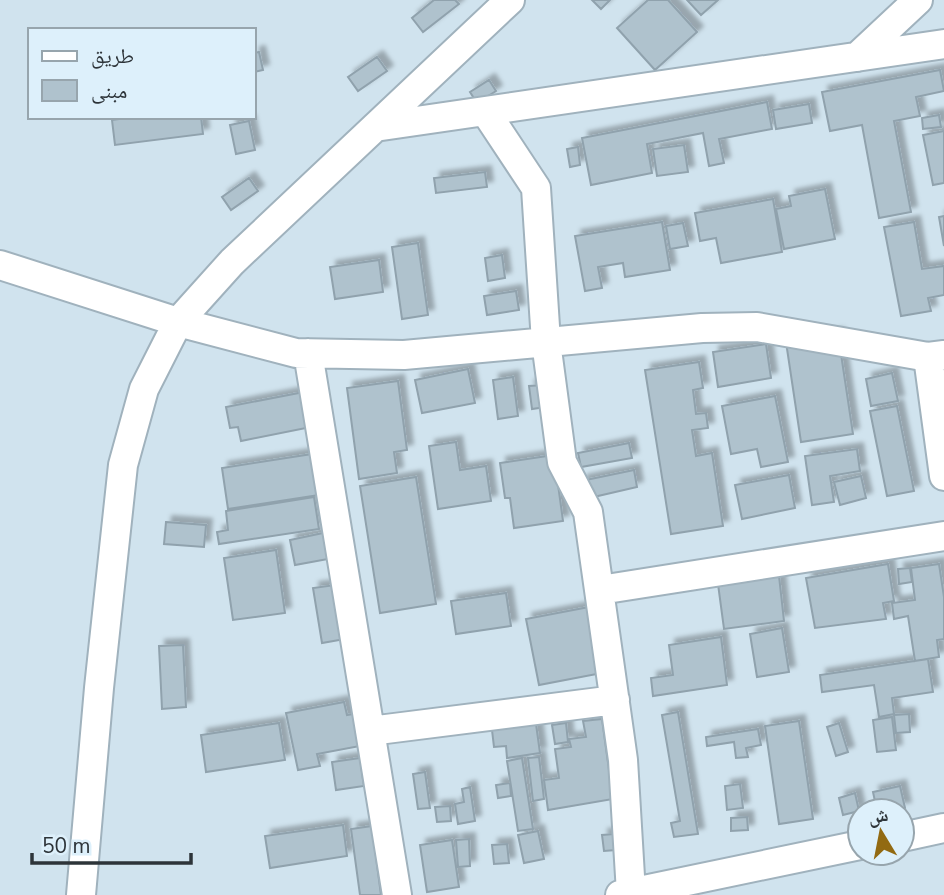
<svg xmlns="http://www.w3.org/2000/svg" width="944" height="895" font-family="'Nunito Sans','Noto Naskh Arabic',sans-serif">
<defs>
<filter id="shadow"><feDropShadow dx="6" dy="-6" stdDeviation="2" flood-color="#0004"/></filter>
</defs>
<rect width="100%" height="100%" fill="#d0e3ee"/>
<path fill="#afc2cd" stroke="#90a2ad" stroke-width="2" filter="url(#shadow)" d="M434,0H455L459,4L423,32L412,18Z
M592,0H610L601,9Z
M648,0H668L697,32L655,70L617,28Z
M687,0H718L701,15Z
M259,52L263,70L254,72V53Z
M377,57L387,71L358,91L348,77Z
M940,70L944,91L916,97L920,116L894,121L911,212L879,218L862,125L830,131L822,92Z
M489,80L496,91L477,103L470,92Z
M767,102L772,129L719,139L724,163L709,166L703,133L647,144L652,173L591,185L582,138Z
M809,104L812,123L776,129L773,110Z
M939,115L941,127L923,129L922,118Z
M133,117H201L203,134L115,145L112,120Z
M249,121L255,150L236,154L230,125Z
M944,131V183L933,185L923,135Z
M684,145L688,172L657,176L653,149Z
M578,147L580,165L570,167L567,149Z
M485,172L487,187L436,193L434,178Z
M249,178L258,191L231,210L222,197Z
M825,189L835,239L784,249L776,209L791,206L789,196Z
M773,199L782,252L721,263L716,238L700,241L695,213Z
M944,216V246L939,217Z
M662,222L670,270L625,277L623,263L598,267L602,288L585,291L575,236Z
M914,222L922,269L944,266V295L928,298L931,311L901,316L884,227Z
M683,223L688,246L670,249L666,226Z
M418,243L428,315L402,319L392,247Z
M502,255L505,278L488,281L485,258Z
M379,260L383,292L335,299L330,267Z
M516,291L519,310L487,315L484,296Z
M838,334L853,434L801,442L786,342Z
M766,344L771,378L718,387L713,352Z
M699,362L703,388L693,390L696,414L706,413L708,428L692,430L696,456L712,453L723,526L671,534L645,370Z
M468,369L475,403L422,413L415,380Z
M892,373L898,401L871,406L866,379Z
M513,377L518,416L498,419L493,380Z
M398,381L407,450L394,452L397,473L359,479L347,388Z
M543,385L546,407L532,409L529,386Z
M304,392L311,427L241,441L238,427L230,428L226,407Z
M775,396L788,462L761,467L757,449L731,454L722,406Z
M897,406L914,491L887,496L870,411Z
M456,442L460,470L486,466L491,501L438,509L429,446Z
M629,443L632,458L581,467L578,453Z
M857,449L860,471L830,476L834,502L812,505L805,456Z
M312,454L319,495L228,509L222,468Z
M554,455L563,521L514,528L510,498H505L500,463Z
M634,470L637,487L585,499L581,481Z
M789,475L795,508L742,519L735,485Z
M861,476L866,498L840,505L834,482Z
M416,477L436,604L380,613L360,486Z
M314,497L319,529L219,544L217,532L228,530L226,511Z
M166,522L206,525L204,547L164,544Z
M323,533L328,559L295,565L290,540Z
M276,550L285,613L233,620L224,558Z
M888,564L894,601L883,603L886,619L815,628L806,578Z
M939,564L944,597V639L937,640L939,657L915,661L908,616L894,619L892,603L915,600L911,568Z
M910,568L912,582L899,584L898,569Z
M779,576L784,621L724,629L718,584Z
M335,585L345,639L322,643L313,588Z
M506,593L511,626L456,634L451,601Z
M589,607L602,673L539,685L526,619Z
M782,628L789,672L757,677L750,634Z
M721,637L727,685L653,696L651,678L673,675L669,645Z
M183,645L186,707L162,709L159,646Z
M928,659L933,692L892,698L894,714L879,717L874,685L822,692L820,675Z
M344,702L347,715L353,714L360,746L317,754L320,766L298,770L286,713Z
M678,712L698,834L674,837L671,823L680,821L662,715Z
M909,714L910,732L896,733L894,715Z
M892,717L896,750L877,752L873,720Z
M602,719L613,799L548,810L544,780L559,778L555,749L571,747L569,739L586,737L583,721Z
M799,721L813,819L779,824L765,726Z
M279,723L285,760L206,772L201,735Z
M566,723L568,742L555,744L552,725Z
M839,723L848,752L836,756L827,727Z
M536,724L540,753L507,758L506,746L494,747L492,730Z
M758,729L761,745L746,748L748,757L736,758L734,742L707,746L706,737Z
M539,757L544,799L533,801L528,758Z
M360,758L364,786L336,790L332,762Z
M522,758L533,829L518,831L507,761Z
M425,772L430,808L418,809L413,774Z
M510,783L511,796L498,798L496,785Z
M740,784L743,808L727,810L725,786Z
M900,786L905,808L877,811L873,792Z
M470,787L475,821L458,824L455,804L464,802L462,789Z
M855,793L859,811L843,815L839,798Z
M450,806L451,821L437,822L435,807Z
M747,817L748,830L731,831V818Z
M343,825L347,856L270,868L265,836Z
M372,826L381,895H360L351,829Z
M538,831L544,859L524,863L518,835Z
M614,834L616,850L604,851L602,835Z
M469,839L470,866L458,867L456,840Z
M452,840L459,887L427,892L420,845Z
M507,844L509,863L494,864L492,845Z"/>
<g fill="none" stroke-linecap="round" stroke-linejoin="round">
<g stroke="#a0b2bd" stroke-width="32">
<path id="minor" d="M857,57L918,0
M485,111L536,188L546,342L562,462L588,512L623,760L631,893
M375,127L944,44
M0,265L178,322L296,353L404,355L702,328L757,327L928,357L944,355
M308,353L397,895
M928,357L944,476
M600,590L944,536
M370,731L615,700
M902,837L944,828
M81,895L99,688L123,465L144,389L178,322L232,262L510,0
M620,895L860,845"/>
</g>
<use href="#minor" stroke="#fff" stroke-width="28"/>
</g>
<rect x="28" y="28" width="228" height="91" fill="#ddf0fb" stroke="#97a5ad" stroke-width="2"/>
<rect x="42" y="51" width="35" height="10" fill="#ffffff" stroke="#97a5ad" stroke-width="2"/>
<text x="91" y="63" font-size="21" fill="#2d3439">طريق</text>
<rect x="42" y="80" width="35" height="21" fill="#afc2cd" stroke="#97a5ad" stroke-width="2"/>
<text x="91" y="98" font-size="21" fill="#2d3439">مبنى</text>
<g transform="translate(881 832) rotate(350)"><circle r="33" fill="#ddf0fb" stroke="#97a5ad" stroke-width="2"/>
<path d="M0-5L12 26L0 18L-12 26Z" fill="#926a12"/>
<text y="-10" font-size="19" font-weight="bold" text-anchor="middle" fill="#2d3439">ش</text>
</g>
<path d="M32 853v10h159v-10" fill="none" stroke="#2d3439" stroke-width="3.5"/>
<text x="42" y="853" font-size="21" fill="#2d3439" stroke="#ddf0fb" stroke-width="5" paint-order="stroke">50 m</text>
</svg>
